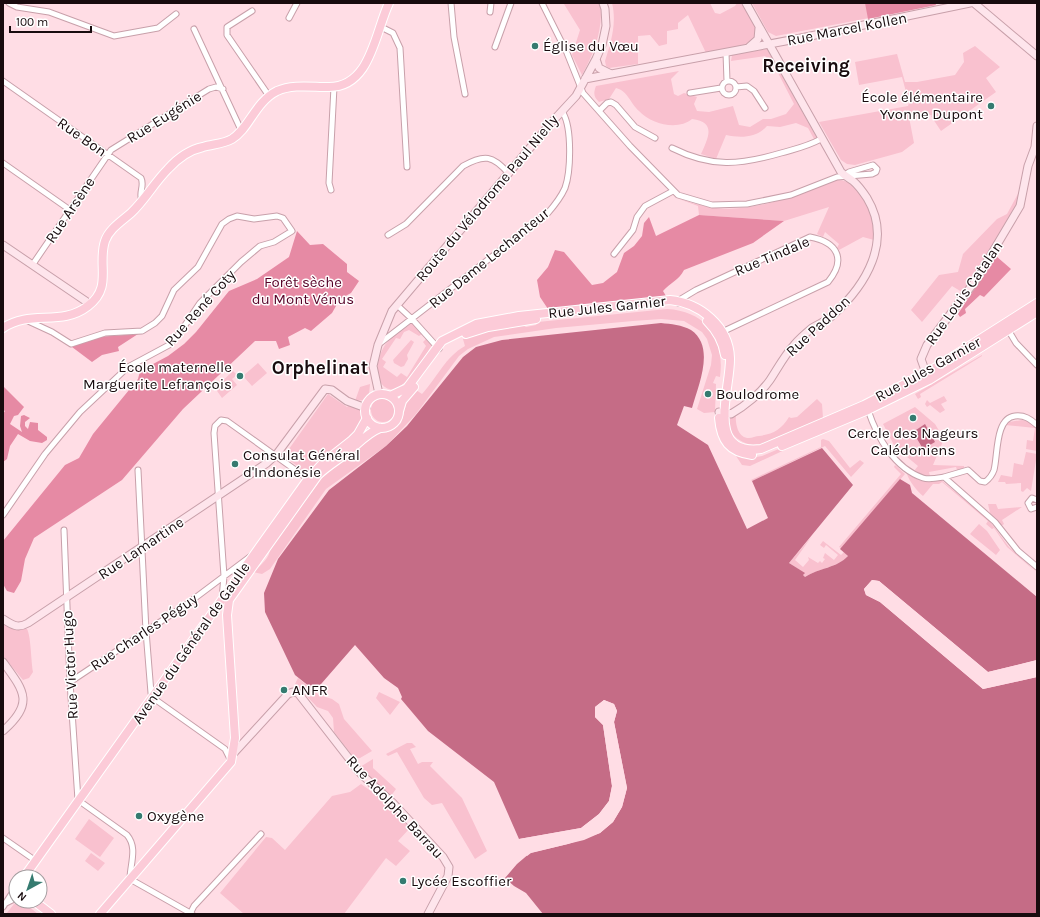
<svg xmlns="http://www.w3.org/2000/svg" width="1040" height="917" font-family="Karla,sans-serif">
<rect width="100%" height="100%" fill="#ffdde5"/>
<path fill="#f9c1cf" d="M560,3H600C604,28 594,53 582,75L572,55L580,30L564,4Z
M612,3H710L715,13L720,14L735,6L737,3H742L756,28L758,37L748,44L706,53L688,15L678,23V29L667,31V44L659,46L650,35L638,36V64L609,68L606,66L605,61C611,42 617,23 612,3Z
M752,3H935L936,5L776,36L768,32Z
M975,46L1000,67L986,78L996,92L941,131L931,116L932,115L909,117L914,143L902,152L855,165L847,164L841,160L819,122L908,106L909,103L902,77L859,85L855,62L897,54L905,82H917L955,75L964,62L963,53Z
M767,49L817,138L813,142L814,139L808,128L796,123L780,127L767,126C756,138 741,138 726,135L716,159L701,154C708,138 717,122 692,119C678,131 651,124 639,111C630,103 628,91 616,88L609,99L599,102C594,97 593,94 596,86L679,71L671,79L674,94L678,96L684,93L697,97L694,104L697,111L709,112L733,106L739,125L750,127L763,119H771L786,114L794,104L775,67L765,56L731,61L732,55Z
M837,180C855,178 871,206 874,221C875,227 874,234 874,240L863,237L839,250L837,248L839,244L825,232L823,237L817,234L829,207L784,221L699,215L698,206L679,199C689,202 699,205 709,207C752,215 797,194 837,180Z
M1023,191L1019,202L991,247L978,273L962,292L952,286L922,322L911,310L939,275L958,272L963,254L997,219L1007,214L1019,192Z
M667,309C707,311 725,340 720,377L716,376L713,383L716,384L715,412L704,413L697,409L711,365L712,355L707,339L702,332L684,321L661,319L633,321L556,328L494,337L468,349L459,356L416,414L386,446L326,489L270,569L262,574L253,572C260,566 270,558 270,549L322,478L378,432H387L394,429L401,423L408,398L416,390L422,394C437,378 445,357 465,346L463,339L481,332L522,325L526,327L536,325L538,322Z
M412,323L422,334L419,336L409,330L404,332L400,339L396,338L382,359L386,362L383,367L397,377L401,373L407,377L426,346L423,342L426,339L432,345L412,377L395,390C372,389 375,360 385,345C391,337 404,329 412,323Z
M411,340L414,342L407,355L408,359L404,366L401,367L394,363L393,360Z
M982,355V356L920,394L921,397L918,399L915,394Z
M258,363L267,373L252,386L243,376Z
M233,371L237,375L232,379L237,385L222,398L215,388Z
M370,384L369,395L364,400L355,401L360,387Z
M328,394L347,407L349,405C353,407 360,408 362,413C370,426 319,464 308,474L284,456Z
M944,396L947,401L941,404L945,410L940,413L930,405L927,407L925,404L927,400L930,403Z
M371 410a12 12 0 1 1 24 0a12 12 0 1 1-24 0Z
M817,399L822,404L823,418L759,446C743,445 728,436 726,418L736,413C735,422 737,438 749,438C752,438 756,436 759,436C773,434 781,430 789,417L791,418L797,417Z
M915,407L935,424L944,439L933,465L964,466V469L957,470L956,467L929,472L930,476L925,477L914,471L918,466L895,447L883,424Z
M862,414L750,466L742,465L734,453L750,458L762,456Z
M1022,420L1030,422L1037,429V451L1026,449L1027,440L1033,441L1035,428L1005,425L1009,422Z
M823,439L829,441L850,468L860,460L864,463L851,477L825,446L752,481L751,480L821,447V440Z
M1026,452L1037,454L1031,491L1027,488L1023,492L1021,491V483L1006,484L1005,482H998L1001,475L1012,477L1014,463L1023,465Z
M895,465L905,474L841,548L839,547L901,474L894,467Z
M907,474L921,481L929,482L941,480L988,519L1009,547L1037,573L1007,547L994,528L992,529L986,524L988,521L942,482L939,484H933L923,496C917,491 909,481 907,474Z
M988,504H996L998,509L1022,507L1002,520L1004,524L1001,526L990,513Z
M979,524L987,531L1000,550L996,555L970,534Z
M812,536L795,560L803,567L809,560L808,557L818,563L820,561L822,563L825,559L823,558L825,553L834,560L838,555L826,545L824,548L820,545L823,541L841,555L844,552L848,556C837,568 819,568 805,577L803,575L804,573L789,563Z
M3,623L16,629H27C31,636 31,661 33,672L29,678L23,680L3,656Z
M298,678L319,695L332,699L339,704L344,719L372,751L360,758L355,759L334,732L333,718L328,711L317,707L295,684Z
M379,692L400,702L390,715L376,698Z
M407,743H412L416,747L410,749L418,764L422,762H433L430,766L462,798L487,851L475,859L442,803L432,805L424,798L397,752L388,756L386,754Z
M373,759V768L396,789L391,796L362,772L360,767Z
M361,784L385,801L410,828L398,841L410,851L396,866L386,858L344,914H244L220,893L266,837L272,838L285,850L332,796L350,792Z
M89,819L114,838L100,857L75,839Z
M91,853L105,863L98,871L85,861Z
M20,901H22L38,914H6L14,904Z"/>
<path fill="#e68aa4" d="M865,3H935L936,5L868,19Z
M699,215L784,221L753,243L684,270C679,280 670,283 663,291L666,296L662,298L548,309L540,297L537,280L548,267L555,250L564,252L592,285L603,283L617,272L624,253L634,246L642,236L644,223L649,217L656,236Z
M297,231L310,245L323,244L347,264V272L359,281L351,293L340,299L332,313L311,331L305,328L288,337L290,345L279,349L276,341H255L183,409L122,480L34,538L25,559L21,581L14,593L7,591L3,584V541L65,465L79,458L93,434L138,379L140,371L168,356L184,344L196,332L229,291L257,279L289,257Z
M996,256L1011,269L984,297L980,295L965,309L966,313L960,317L958,314Z
M138,334L118,347L119,351L102,355L92,362L72,347L96,337Z
M3,386L24,407L18,415L14,416L10,424L22,432L20,426L21,416L24,415L30,418L25,422V426L28,429L30,422L38,423V430L47,437V440L42,443L30,441L18,434L10,446L7,459L3,462V414L5,411L3,410Z"/>
<path fill="#c56c86" d="M661,323C671,324 682,325 691,330C716,347 698,386 692,408L684,406L677,425L708,445L747,529L768,518L752,481L822,448L853,485L789,563L805,573L803,575L805,577C819,568 837,568 848,556L840,549L900,479L910,485L912,493L1037,597V660L988,672L879,581L872,580L864,589L866,595L880,602L983,689L1037,677V914H543L526,893L514,886L505,878L517,864L530,853L568,844L600,833L613,822L622,807L627,788L614,722L617,711L614,704L604,700L595,707V717L603,725L612,786L609,801L599,814L581,828L519,839L494,782L428,731L401,699L402,697L398,688L384,678L355,645L315,691L295,675L265,612L264,593L278,559L329,490L386,446L407,426L463,357L476,347L502,340Z
M925,424L935,442L923,449L913,432Z"/>
<path fill="#ffdde5" d="M872,580L879,581L988,672L1037,660V662L987,674L878,583L873,582L869,585L867,589V593L881,600L983,687L1037,675V677L983,689L880,602L866,595L864,589Z
M604,700L614,704L617,711L614,722L627,788L622,807L613,822L600,833L584,840L531,853L527,856L526,855L530,851L584,838L599,831L611,821L621,806L625,788L612,722L615,712L612,705L604,702L597,708V716L605,725L614,786L611,802L600,816L581,830L520,841L519,839L581,828L599,814L609,801L612,786L603,725L595,717V707Z"/>
<g fill="none" stroke-linecap="round" stroke-linejoin="round">
<g stroke="#c8a0aa" stroke-width="7">
<path id="street" d="M9,3L17,7L49,12L114,36L158,28L176,14
M451,3L454,37L465,94
M542,3L567,53L583,93L630,146L678,195L712,205L747,204L791,195L837,177L872,174L876,172L877,169L873,165L849,172L844,176
M252,11L227,27V35L269,96
M490,12L491,3
M289,18L297,3
M381,27L393,33L400,48L407,167
M194,29L241,130
M495,47L511,3
M726,53L727,81
M722 88a7 7 0 1 1 14 0a7 7 0 1 1-14 0Z
M3,81L141,178C145,186 138,193 142,201
M736,87L747,86L754,91L765,108
M690,93L721,88
M599,111L607,103L611,102L616,105L635,127L655,138
M672,148C712,168 740,165 781,153C798,148 806,147 821,139
M3,163L70,210
M331,190L329,183L334,87
M388,235L406,224L463,166C484,154 493,155 509,174
M614,254L633,230L637,217L645,206L673,191
M33,264L111,150L209,89L216,87L223,89
M678,303L681,299L696,290L810,237C837,242 847,259 828,282L722,332
M397,305L412,319L439,349
M1007,328L1016,343L1037,365
M379,344L547,214C554,206 561,197 565,188C571,171 572,128 563,113L564,110
M868,410C877,437 894,468 923,478C929,480 938,478 944,477L995,522L1018,551L1037,567
M138,470L146,631L151,693L156,700L225,749L230,759
M944,477L968,470L980,481L985,482C989,479 992,476 994,470C998,455 995,418 1015,416C1025,415 1030,419 1037,425
M1037,500L1032,498L1028,503L1031,509L1037,507
M3,515L45,454L80,412L128,367L169,345L179,334L200,303L241,262L260,246L274,242L292,231L283,218L277,216L254,219L237,216L229,219L222,224L198,267L174,290L162,316L155,323L142,331L105,333L71,344L52,332L26,320
M64,530L70,682L78,800L127,835C138,848 130,864 130,879L192,914
M222,599L224,576L214,433L215,426L221,420L227,421L308,479
M70,682L187,604L251,556
M3,838L36,861
M6,903L16,898
M3,907L16,887
M190,914L194,906L261,834"/>
</g>
<g stroke="#c8a0aa" stroke-width="9">
<path id="secondary" d="M974,3L1037,56
M749,47L758,39L759,28
M596,59L599,68L611,74
M585,79L796,39L970,3
M3,245L90,304
M926,373L921,359L927,345L976,280L1020,206L1028,166L1035,147L1037,126
M379,394L373,366L378,345L392,311L551,123L576,96L596,59L602,45L606,26L605,9L603,3
M719,412L731,414C745,406 761,393 770,380C778,368 784,356 794,345C799,339 806,333 812,328C818,324 827,321 833,315C866,285 893,241 867,198C863,192 858,185 853,181C849,178 845,176 841,172L746,3
M3,619C12,625 18,629 28,623L267,463L276,455L325,389L332,390L347,401L366,408
M3,662C25,692 34,703 3,731
M233,754L288,694L293,692L298,693L361,774L392,802L443,857L449,867L448,876L428,914"/>
</g>
<g stroke="#fff" stroke-width="10">
<path id="primary" d="M707,321C716,330 723,342 725,355
M3,328C31,309 61,327 88,306C113,287 97,265 105,241C109,229 122,221 131,213C145,200 154,183 168,169C177,159 189,150 203,147C213,144 223,144 232,139C249,129 255,102 277,91C293,84 311,87 328,87C371,88 375,32 389,3
M466,334L488,327L536,319
M365 411a17 17 0 1 1 34 0a17 17 0 1 1-34 0Z
M390,396L407,388L442,341L476,324L519,316L670,300C700,303 729,326 730,358C731,388 704,456 761,449L864,405L930,371L1037,303
M399,411L402,401L414,387
M719,418C721,441 729,452 752,455
M782,446L868,410L929,380L1037,312
M24,877L308,479L323,463L351,441L358,434L367,418
M34,901L51,914
M100,914L231,762L235,738L227,615L229,600L318,475C327,466 338,460 348,452C359,443 367,433 380,428"/>
</g>
<use href="#street" stroke="#fff" stroke-width="5"/>
<use href="#secondary" stroke="#fee5ec" stroke-width="7"/>
<use href="#primary" stroke="#fccbd8" stroke-width="8"/>
</g>
<g fill="#357b70" stroke="#fff" stroke-width="1.5">
<circle cx="535" cy="46" r="4"/>
<circle cx="991" cy="106" r="4"/>
<circle cx="240" cy="376" r="4"/>
<circle cx="708" cy="394" r="4"/>
<circle cx="913" cy="418" r="4"/>
<circle cx="235" cy="464" r="4"/>
<circle cx="284" cy="690" r="4"/>
<circle cx="139" cy="816" r="4"/>
<circle cx="403" cy="881" r="4"/>
</g>
<g text-anchor="middle" stroke-width="3" stroke-linejoin="round" paint-order="stroke">
<g font-size="15" fill="#180b0e" stroke="#fff">
<text transform="translate(847 29) rotate(-11)" y="5">Rue Marcel Kollen</text>
<text transform="translate(164 117) rotate(-32)" y="5">Rue Eugénie</text>
<text transform="translate(82 137) rotate(35)" y="5">Rue Bon</text>
<text transform="translate(487 198) rotate(-50)" y="5">Route du Vélodrome Paul Nielly</text>
<text transform="translate(70 210) rotate(-56)" y="5">Rue Arsène</text>
<text transform="translate(772 256) rotate(-23)" y="5">Rue Tindale</text>
<text transform="translate(489 258) rotate(-39)" y="5">Rue Dame Lechanteur</text>
<text transform="translate(964 293) rotate(-55)" y="5">Rue Louis Catalan</text>
<text transform="translate(607 307) rotate(-6)" y="5">Rue Jules Garnier</text>
<text transform="translate(200 308) rotate(-48)" y="5">Rue René Coty</text>
<text transform="translate(818 326) rotate(-43)" y="5">Rue Paddon</text>
<text transform="translate(928 369) rotate(-29)" y="5">Rue Jules Garnier</text>
<text transform="translate(141 548) rotate(-34)" y="5">Rue Lamartine</text>
<text transform="translate(144 632) rotate(-34)" y="5">Rue Charles Péguy</text>
<text transform="translate(191 643) rotate(-55)" y="5">Avenue du Général de Gaulle</text>
<text transform="translate(70 665) rotate(-93)" y="5">Rue Victor Hugo</text>
<text transform="translate(395 807) rotate(47)" y="5">Rue Adolphe Barrau</text>
</g>
<g font-size="15" fill="#180b0e" stroke="#fff" text-anchor="start">
<text x="543" y="51">Église du Vœu</text>
<text x="983" y="102" text-anchor="end">École élémentaire<tspan x="983" dy="17">Yvonne Dupont</tspan></text>
<text x="232" y="372" text-anchor="end">École maternelle<tspan x="232" dy="17">Marguerite Lefrançois</tspan></text>
<text x="716" y="399">Boulodrome</text>
<text x="913" y="438" text-anchor="middle">Cercle des Nageurs<tspan x="913" dy="17">Calédoniens</tspan></text>
<text x="243" y="460">Consulat Général<tspan x="243" dy="17">d'Indonésie</tspan></text>
<text x="292" y="695">ANFR</text>
<text x="147" y="821">Oxygène</text>
<text x="411" y="886">Lycée Escoffier</text>
</g>
<g font-size="15" fill="#570228" stroke="#fff">
<text x="303" y="287">Forêt sèche<tspan x="303" dy="17">du Mont Vénus</tspan></text>
</g>
<g font-size="19" font-weight="bold" fill="#180b0e" stroke="#fff">
<text x="806" y="72">Receiving</text>
<text x="320" y="374">Orphelinat</text>
</g>
</g>
<rect width="1040" height="917" fill="none" stroke="#180b0e" stroke-width="8"/>
<g transform="translate(28 889) rotate(220)"><circle r="19" fill="#ffffff" stroke="#a39d9f"/>
<path d="M0-3L7 15L0 10L-7 15Z" fill="#357b70"/>
<text y="-6" font-size="11" font-weight="bold" text-anchor="middle" fill="#180b0e">N</text>
</g>
<path d="M10 26v6h81v-6" fill="none" stroke="#180b0e" stroke-width="2"/>
<text x="16" y="26" font-size="12" fill="#180b0e" stroke="#ffffff" stroke-width="3" paint-order="stroke">100 m</text>
</svg>
